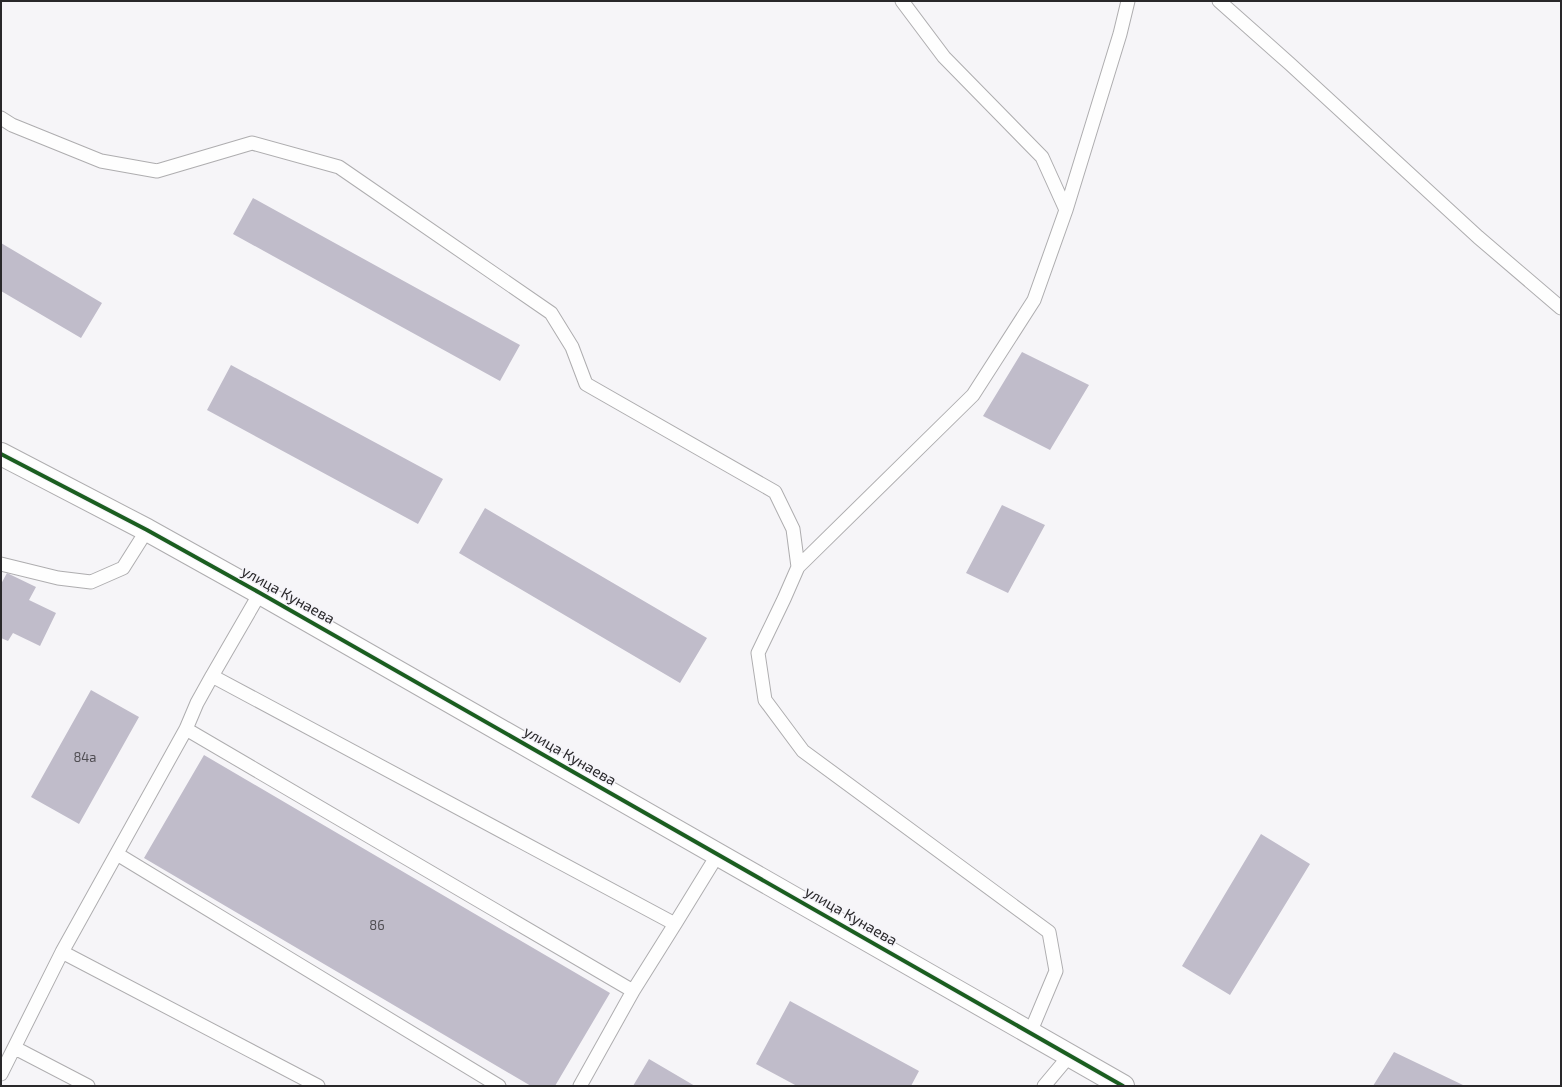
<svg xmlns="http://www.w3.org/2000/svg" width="1562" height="1087" font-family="'Exo 2',sans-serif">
<rect width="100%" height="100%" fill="#f6f5f8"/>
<path fill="#c0bcca" d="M253,198L520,345L500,381L233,234Z
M1,243L102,303L81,338L1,291Z
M1022,352L1089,385L1050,450L983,416Z
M231,365L443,479L418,524L207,410Z
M1002,505L1045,525L1008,593L966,573Z
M485,508L707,638L680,683L459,553Z
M7,573L36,587L29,600L56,613L40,646L13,633L8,641L1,638V584Z
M91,690L139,717L79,824L31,797Z
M204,755L610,993L555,1086H531L144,858Z
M1261,834L1310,864L1230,995L1182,966Z
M790,1001L919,1071L911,1086H797L756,1064Z
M1394,1052L1463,1085L1462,1086H1373Z
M649,1059L695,1086H633Z"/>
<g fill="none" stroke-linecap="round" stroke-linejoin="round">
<g stroke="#aeadaf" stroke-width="15">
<path id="service" d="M1219,1L1290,64L1478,237L1561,308
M1,118L12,125L101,161L157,171L252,143L339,167L551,313L572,347L586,384L775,492L793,529L798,567L784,599L758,653L765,700L803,751L1049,932L1056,971L1030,1033
M1066,210L1120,34L1128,1
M1,564L58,578L91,582L123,568L147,530
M798,567L973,395L1034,300L1066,210L1042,157L944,57L902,1
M212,676L260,593
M186,729L633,991
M117,854L499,1086
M62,952L318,1086
M15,1048L88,1086
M1,1074L62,952L186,729L197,703L212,676L675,924L718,854
M580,1086L633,991L675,924
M1044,1086L1070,1055"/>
</g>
<g stroke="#aeadaf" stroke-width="24">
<path id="tertiary" d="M1,454L147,530L260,593L1123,1086"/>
</g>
<use href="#service" stroke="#fefefe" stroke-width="13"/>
<use href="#tertiary" stroke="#fefefe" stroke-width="22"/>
<g stroke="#f5f4f9" stroke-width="6">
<path id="cycleway" d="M1,454L147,530L260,593L1123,1086"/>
</g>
<use href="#cycleway" stroke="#1b5e20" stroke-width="4"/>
</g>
<g text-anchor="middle" stroke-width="3.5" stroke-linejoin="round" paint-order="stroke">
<g font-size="13" fill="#4f4d52">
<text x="85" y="762">84а</text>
<text x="377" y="930">86</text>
</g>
<g font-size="15" fill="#29282a" stroke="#f5f4f9">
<text transform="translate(288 595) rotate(29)" y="5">улица Кунаева</text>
<text transform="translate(570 756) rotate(30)" y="5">улица Кунаева</text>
<text transform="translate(851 916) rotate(30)" y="5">улица Кунаева</text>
</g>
</g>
<rect width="1562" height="1087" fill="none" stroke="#29282a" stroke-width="4"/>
</svg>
